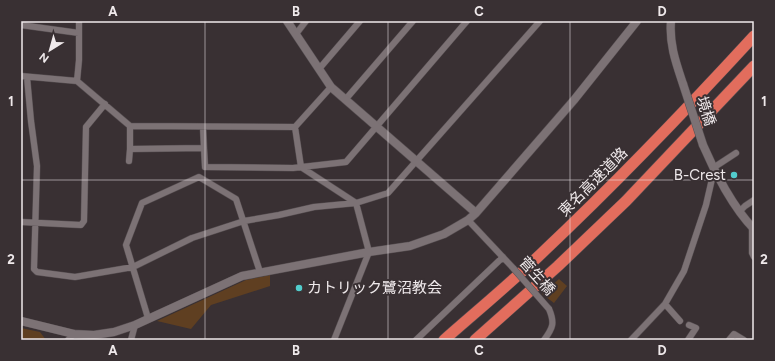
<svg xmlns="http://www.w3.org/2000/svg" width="775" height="361" font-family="Figtree,'Noto Sans JP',sans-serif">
<rect width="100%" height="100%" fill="#393033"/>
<path fill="#5f3f21" d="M270,275V286L211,305L191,329L157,321L246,280Z
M559,279L567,286L554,303L542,294Z
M21,328L40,332L46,340H21Z"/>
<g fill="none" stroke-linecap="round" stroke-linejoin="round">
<g stroke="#564e51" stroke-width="7">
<path id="minor" d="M21,25L79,33
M296,34L306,21
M319,69L360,21
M21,76L77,81L130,126L295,127L331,87
M27,77L31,121L37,166L34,269L37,272L75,277L133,267L192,238L244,221L279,215L314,207L356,203L388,193L540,21
M77,81L79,60V21
M345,100L413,21
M203,127L204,148
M295,127L301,167L356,203L369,252L334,340
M130,149V126
M129,161L130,149L204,148L205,167L293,168L346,162L467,21
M713,168L736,153
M740,211L745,206L754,200
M468,220L514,269
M21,222L81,225L84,221L86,127L105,104
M752,227V253L754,257
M665,304L680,321
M148,318L126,245L142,203L199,177L236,199L260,272
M68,340L74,334
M131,340L135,325
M416,340L503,257
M544,340C553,328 555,323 549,309
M631,340L665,304L684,271L706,205L712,179L716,174
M688,340L696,328L689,325
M729,340L734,334L744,340"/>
</g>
<g stroke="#564e51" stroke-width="9">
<path id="tertiary" d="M287,21L331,87L476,213
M671,21C669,44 676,63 683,84
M703,145C714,171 734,209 754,229
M21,321L74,334L94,335L114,332L135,325L242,276L369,252L410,246L444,234L468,220L476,213L574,100L637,21"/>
</g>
<g stroke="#564e51" stroke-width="12">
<path id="motorway" d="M444,340C478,310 512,282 544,251C617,182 686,110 754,36
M475,340L558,266L626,201L754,66"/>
</g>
<use href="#minor" stroke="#7c7275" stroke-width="6"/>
<use href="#tertiary" stroke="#7c7275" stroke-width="8"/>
<use href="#motorway" stroke="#e26d5d" stroke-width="11"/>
<g stroke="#564e51" stroke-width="7" stroke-linecap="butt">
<path id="minor-bridge" d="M514,269L549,309"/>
</g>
<g stroke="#564e51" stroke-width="9" stroke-linecap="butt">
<path id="tertiary-bridge" d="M683,84L703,145"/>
</g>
<use href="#minor-bridge" stroke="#7c7275" stroke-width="6"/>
<use href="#tertiary-bridge" stroke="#7c7275" stroke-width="8"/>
</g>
<path fill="none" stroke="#efe9eb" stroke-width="1" stroke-opacity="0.55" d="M205,21V340M388,21V340M570,21V340M21,180H754"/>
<g fill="#52cdcd" stroke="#393033" stroke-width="1.5">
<circle cx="734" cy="175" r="4"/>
<circle cx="299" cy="288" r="4"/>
</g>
<g text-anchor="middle" stroke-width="4" stroke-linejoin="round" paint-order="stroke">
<g font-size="15" fill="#efe9eb" stroke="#393033">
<text transform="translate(706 111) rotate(72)" y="5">境橋</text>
<text transform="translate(593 182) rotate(-45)" y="5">東名高速道路</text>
<text transform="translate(537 276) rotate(48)" y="5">菅生橋</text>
</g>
<g font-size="15" fill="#efe9eb" stroke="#393033" text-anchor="end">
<text x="726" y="180">B-Crest</text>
<text x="307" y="293" text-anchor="start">カトリック鷺沼教会</text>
</g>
</g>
<rect width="775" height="361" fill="none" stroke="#393033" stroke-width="44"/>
<g transform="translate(50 50) rotate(217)" stroke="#393033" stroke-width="3" paint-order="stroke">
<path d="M0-3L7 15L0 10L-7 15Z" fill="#efe9eb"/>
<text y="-6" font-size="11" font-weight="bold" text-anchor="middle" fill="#efe9eb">N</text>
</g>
<rect x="22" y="22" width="731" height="317" fill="none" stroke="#efe9eb" stroke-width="1.5"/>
<g font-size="13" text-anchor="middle" font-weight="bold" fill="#efe9eb">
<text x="113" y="16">A</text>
<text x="296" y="16">B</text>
<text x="479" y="16">C</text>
<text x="662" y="16">D</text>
<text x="11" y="106">1</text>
<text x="764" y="106">1</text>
<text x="11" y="264">2</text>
<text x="764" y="264">2</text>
<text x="113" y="355">A</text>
<text x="296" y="355">B</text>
<text x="479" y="355">C</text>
<text x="662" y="355">D</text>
</g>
</svg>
